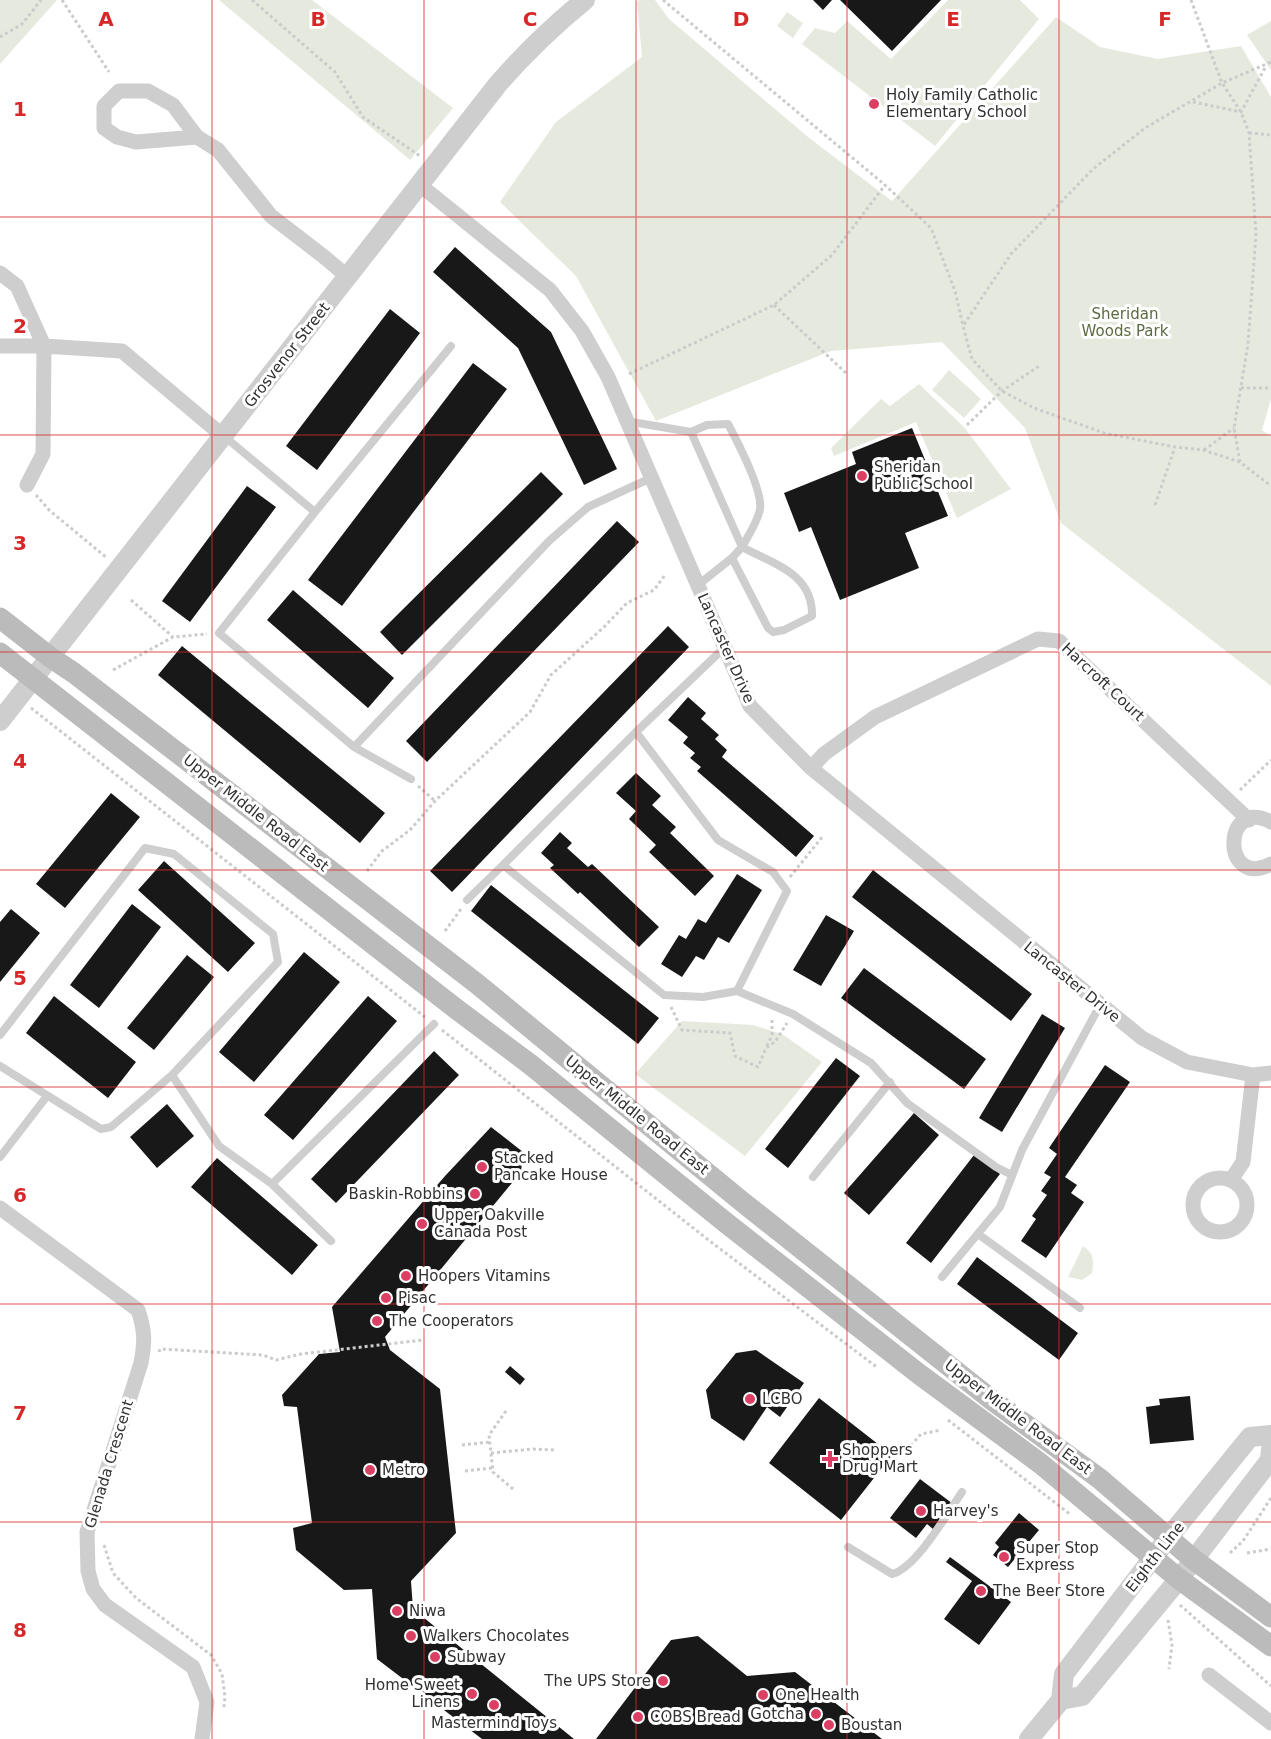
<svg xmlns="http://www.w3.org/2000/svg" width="1271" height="1739" font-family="'DejaVu Sans',sans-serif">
<rect width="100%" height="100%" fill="#fff"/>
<path fill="#e6eade" d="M0,0H57L0,64Z
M219,0H312L453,108L410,160Z
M639,0H655L669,19L808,137L892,201L1056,17L1100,47L1158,59L1241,46L1271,97V399L1262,430L1271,436V686L1061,523L1025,428L942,342L831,351L656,421L576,276L500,202L556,122L642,57L637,2Z
M948,0H1020L1039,19L935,146L802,44L815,28L835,33L847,21L891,59Z
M787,12L803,23L793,38L777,26Z
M1271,21V70L1247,35Z
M949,370L981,399L964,418L932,390Z
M919,384L964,427L1011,489L957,518L916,422L834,456L831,448L881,399L890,406Z
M682,1021L753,1025L782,1034L822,1062L745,1156L635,1074Z
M1083,1246C1094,1254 1094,1259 1092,1273L1082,1280L1068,1277Z"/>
<path fill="#181818" d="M813,0H832L823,10Z
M840,0H941L892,51Z
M455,247L551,332L617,469L584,485L518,348L433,272Z
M390,309L420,333L317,470L286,446Z
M473,363L507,389L342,606L308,580Z
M912,428L948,516L905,533L919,568L840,600L811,527L799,532L784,493L856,464L852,452Z
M541,472L563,494L402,655L380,632Z
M247,486L276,507L190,622L162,601Z
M617,521L639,542L427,762L406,741Z
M293,590L394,678L368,708L267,620Z
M668,626L689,647L452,892L430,871Z
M182,646L385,813L360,843L158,675Z
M688,697L706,713L701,719L719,735L715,739L727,750L722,757L814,836L796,857L697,771L701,767L690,758L695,753L683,743L688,737L668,720Z
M636,773L661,796L652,805L676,827L670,833L714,876L695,896L649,852L656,845L629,819L636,811L616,793Z
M111,793L140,817L65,908L36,884Z
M560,832L572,843L567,848L588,867L592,864L659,927L639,947L580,892L578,894L550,868L554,865L541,853Z
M164,861L255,943L228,972L138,890Z
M873,870L1032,994L1011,1021L852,897Z
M737,874L762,890L729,943L718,937L704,960L696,956L682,977L661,964L679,935L686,939L698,919L706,923Z
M491,885L659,1018L638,1044L471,911Z
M132,904L161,927L99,1008L70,985Z
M11,909L40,933L0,982V922Z
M826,915L854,931L821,986L793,970Z
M304,952L340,982L254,1082L219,1052Z
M187,955L214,977L154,1050L127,1028Z
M864,968L986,1059L964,1089L841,998Z
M54,996L136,1062L108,1098L26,1033Z
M368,996L397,1021L293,1140L264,1115Z
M1042,1014L1065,1028L1002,1132L979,1118Z
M434,1051L459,1075L336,1203L311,1179Z
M836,1058L860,1076L788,1168L765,1149Z
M1105,1065L1130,1082L1065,1177L1077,1185L1071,1193L1084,1202L1046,1258L1021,1241L1036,1219L1032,1216L1047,1195L1041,1191L1051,1177L1044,1173L1057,1154L1049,1148Z
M167,1104L194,1136L157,1168L130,1137Z
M914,1113L939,1135L869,1215L844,1193Z
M491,1127L523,1152L521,1172L385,1337L390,1350L440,1389L456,1533L411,1581L413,1609L574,1739H482L377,1659L372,1589L344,1590L296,1550L293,1528L312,1523L297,1407L284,1406L282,1395L319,1354L340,1352L332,1307L445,1176Z
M974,1155L1000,1174L931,1263L906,1243Z
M217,1158L318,1245L292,1275L191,1187Z
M977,1257L1078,1333L1059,1360L957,1284Z
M756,1350L804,1383L780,1417L767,1407L744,1441L711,1418L706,1390L736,1353Z
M510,1366L525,1379L520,1385L505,1372Z
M1190,1396L1194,1440L1150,1444L1146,1407L1160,1405L1159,1399Z
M819,1398L892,1455L841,1520L769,1463Z
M920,1479L953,1504L933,1529L927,1524L916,1538L890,1518Z
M1019,1513L1039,1530L1008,1567L993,1555L999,1547L995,1543Z
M950,1557L1011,1602L979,1645L944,1619L972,1581L946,1562Z
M698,1636L747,1676L795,1672L882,1739H596L671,1640Z"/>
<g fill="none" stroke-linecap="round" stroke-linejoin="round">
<path stroke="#cbcbcb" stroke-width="3" stroke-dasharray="3 3" stroke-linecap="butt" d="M62,0L109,72
M252,0L335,72L363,117L420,156
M663,0L885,185L931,228L955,291L963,326
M1191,0L1222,83L1241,112L1249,133L1256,234L1248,344L1234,428L1240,462L1271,486
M0,37L22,24L41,0
M1193,102L1241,112L1266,66
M1249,133L1271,135
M774,305L848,375
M629,374L774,305L832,255L885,185
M1241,388H1271
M967,425L1002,391L1039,366
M1204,450L1234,428
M1240,462L1203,450L1175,447L1104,433L1034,408L1002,391L972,359L963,326L1011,254L1093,169L1145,128L1222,83L1271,62
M36,495L49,510L107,558
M1155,505L1175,447
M131,600L173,637
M113,670L173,637L207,634
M31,708L425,1017
M418,786L435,801
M1240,790L1271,760
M367,871L382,851L410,830L435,801L530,712L551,675L604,627L627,603L654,590L665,575
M790,877L823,836
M445,931L461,909
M671,1007L682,1030L730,1033L735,1056L758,1067L766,1048L775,1042L787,1023
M442,1030L711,1242L878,1368
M767,1046L772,1035V1018
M159,1352L160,1349L263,1355L276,1360L301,1354L423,1340
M506,1411L489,1435L493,1472L513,1489
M948,1420L1071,1515
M462,1445L490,1442
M907,1450L921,1434L941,1430
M491,1453L533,1449L554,1450
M465,1471L492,1468
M104,1545L113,1573L136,1598L211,1655L222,1674L225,1697L224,1707
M1230,1553L1243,1541L1271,1498
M1247,1553L1271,1549
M1180,1605L1271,1686
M1168,1620L1172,1645L1169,1669"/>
<path stroke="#cecece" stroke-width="8" d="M451,346L315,512L219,633L354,747L549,541L588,507L651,478
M626,421L691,432L742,547L732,558L698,585
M691,432L707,425L728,424C737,441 763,490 760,509C758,521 748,536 742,547C773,564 813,573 812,616L784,630L773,632L768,628L732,558
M225,437L315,512
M636,732L725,647
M354,747L411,779
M467,900L503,865
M737,991L787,891L773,872L718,840L636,732L503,865L664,995L703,997L737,991L793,1014L871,1063L907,1103L996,1167L1012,1175
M0,1035L145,848L174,854L273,934L278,962L172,1075L111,1127L101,1129L0,1066
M172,1075L219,1146L272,1184L331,1241
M0,1157L47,1096
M813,1177L890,1082
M272,1184L434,1024
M978,1234L1080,1308
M942,1277L1000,1207L1022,1150L1100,1005
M848,1547L892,1574C916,1568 947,1514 962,1492"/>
<path stroke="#cecece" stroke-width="15" d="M197,137L136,142L117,137L104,128V106L119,91H148L173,105L197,137L218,150L271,216L323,256L348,277
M420,185L550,290L582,331L608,377L750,706L811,768L1142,1038L1187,1062L1253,1075L1271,1073
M0,273L17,286L44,346L43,454L27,485
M0,346H44L122,351L223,436
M811,768L824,754L875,717L1038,639L1059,641L1249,820
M1271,822C1222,796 1221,890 1271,864
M1193 1205a27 27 0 1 1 54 0a27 27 0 1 1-54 0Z
M1231,1180L1243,1162L1253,1075
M0,1208L138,1310C145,1331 145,1341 141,1363L87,1532L88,1571L93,1589L105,1605L193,1667L207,1702L202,1739
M1209,1675L1271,1723"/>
<path stroke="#cecece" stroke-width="20" d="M0,721L498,84C525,53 553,26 585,0
M1061,1700L1082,1696L1179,1579L1270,1460L1271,1449
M1029,1739L1061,1700L1064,1674L1168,1538L1250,1437L1271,1435"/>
<path stroke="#bbb" stroke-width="21" d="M0,618L50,657L74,673L476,983L740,1200L992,1400L1100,1479L1193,1559L1271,1617
M0,653L455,1008L531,1065L725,1222L919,1374L1041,1464L1179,1579L1271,1646"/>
</g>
<path fill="none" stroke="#d62828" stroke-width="1.5" stroke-opacity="0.55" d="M212,0V1739M424,0V1739M636,0V1739M847,0V1739M1059,0V1739M0,217H1271M0,435H1271M0,652H1271M0,870H1271M0,1087H1271M0,1304H1271M0,1522H1271"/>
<g fill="#db4064" stroke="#fff" stroke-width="2">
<circle cx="874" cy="104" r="6"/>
<circle cx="862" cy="476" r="6"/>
<circle cx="482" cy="1167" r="6"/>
<circle cx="475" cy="1194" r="6"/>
<circle cx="422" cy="1224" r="6"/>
<circle cx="406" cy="1276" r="6"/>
<circle cx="386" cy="1298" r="6"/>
<circle cx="377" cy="1321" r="6"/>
<circle cx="750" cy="1399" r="6"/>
<path d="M827 1450h6v6h6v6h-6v6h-6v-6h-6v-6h6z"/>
<circle cx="370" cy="1470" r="6"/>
<circle cx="921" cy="1511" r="6"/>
<circle cx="1004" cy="1557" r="6"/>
<circle cx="981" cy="1591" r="6"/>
<circle cx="397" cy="1611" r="6"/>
<circle cx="411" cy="1636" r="6"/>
<circle cx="435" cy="1657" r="6"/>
<circle cx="663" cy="1681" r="6"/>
<circle cx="472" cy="1694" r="6"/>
<circle cx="763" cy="1695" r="6"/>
<circle cx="494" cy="1705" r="6"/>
<circle cx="816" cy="1714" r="6"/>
<circle cx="638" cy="1717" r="6"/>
<circle cx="829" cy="1725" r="6"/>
</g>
<g text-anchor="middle" stroke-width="6" stroke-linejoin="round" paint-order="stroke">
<g font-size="15" fill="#313131" stroke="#fff" text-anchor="start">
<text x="886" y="100">Holy Family Catholic<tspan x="886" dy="17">Elementary School</tspan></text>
<text x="874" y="472">Sheridan<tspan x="874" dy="17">Public School</tspan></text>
<text x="494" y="1163">Stacked<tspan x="494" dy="17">Pancake House</tspan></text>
<text x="463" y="1199" text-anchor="end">Baskin-Robbins</text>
<text x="434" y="1220">Upper Oakville<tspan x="434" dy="17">Canada Post</tspan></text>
<text x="418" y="1281">Hoopers Vitamins</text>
<text x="398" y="1303">Pisac</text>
<text x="389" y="1326">The Cooperators</text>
<text x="762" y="1404">LCBO</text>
<text x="842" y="1455">Shoppers<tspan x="842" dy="17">Drug Mart</tspan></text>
<text x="382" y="1475">Metro</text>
<text x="933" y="1516">Harvey's</text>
<text x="1016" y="1553">Super Stop<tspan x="1016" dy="17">Express</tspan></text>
<text x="993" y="1596">The Beer Store</text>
<text x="409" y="1616">Niwa</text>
<text x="423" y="1641">Walkers Chocolates</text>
<text x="447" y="1662">Subway</text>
<text x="651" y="1686" text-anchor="end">The UPS Store</text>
<text x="460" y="1690" text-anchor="end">Home Sweet<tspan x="460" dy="17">Linens</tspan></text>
<text x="775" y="1700">One Health</text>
<text x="804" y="1719" text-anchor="end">Gotcha</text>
<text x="650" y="1722">COBS Bread</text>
<text x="494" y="1728" text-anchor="middle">Mastermind Toys</text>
<text x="841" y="1730">Boustan</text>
</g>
<g font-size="15" fill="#5b6b41" stroke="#fff">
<text x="1125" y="319">Sheridan<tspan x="1125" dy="17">Woods Park</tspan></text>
</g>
<g font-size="15" fill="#313131" stroke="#fff">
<text transform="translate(287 355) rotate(-52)" y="5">Grosvenor Street</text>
<text transform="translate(726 648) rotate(66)" y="5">Lancaster Drive</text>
<text transform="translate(1103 682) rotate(43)" y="5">Harcroft Court</text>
<text transform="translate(256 813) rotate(38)" y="5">Upper Middle Road East</text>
<text transform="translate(1072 982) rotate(39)" y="5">Lancaster Drive</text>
<text transform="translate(637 1115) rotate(39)" y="5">Upper Middle Road East</text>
<text transform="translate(1018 1417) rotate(37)" y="5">Upper Middle Road East</text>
<text transform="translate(109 1464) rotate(-73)" y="5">Glenada Crescent</text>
<text transform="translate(1155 1557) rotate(-52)" y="5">Eighth Line</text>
</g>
</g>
<g font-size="20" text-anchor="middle" font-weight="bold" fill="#d62828" stroke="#fff" stroke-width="6" stroke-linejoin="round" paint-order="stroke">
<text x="106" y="26">A</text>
<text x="318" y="26">B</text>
<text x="530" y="26">C</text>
<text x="741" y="26">D</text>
<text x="953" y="26">E</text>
<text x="1165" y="26">F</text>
<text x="20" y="116">1</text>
<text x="20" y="333">2</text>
<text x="20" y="550">3</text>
<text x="20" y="768">4</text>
<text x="20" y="985">5</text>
<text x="20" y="1202">6</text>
<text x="20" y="1420">7</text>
<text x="20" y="1637">8</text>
</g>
</svg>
